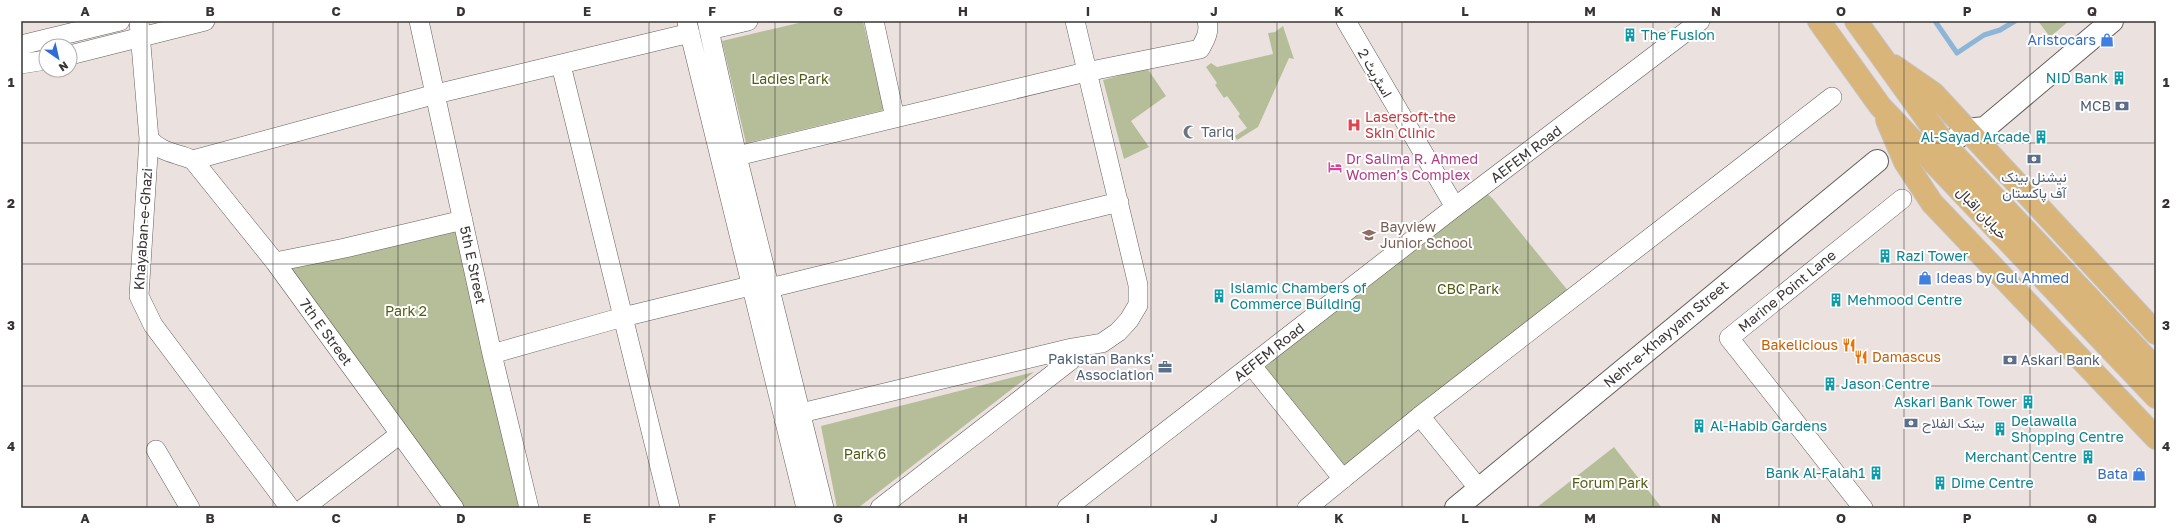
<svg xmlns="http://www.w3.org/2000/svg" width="2177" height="529" font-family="'Golos Text',Vazirmatn,sans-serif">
<rect width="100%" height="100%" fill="#ebe2df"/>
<path fill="#b6be99" d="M807,21H863L884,110L746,143L722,41Z
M2038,21H2069L2050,37Z
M1283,26L1294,59L1289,58L1258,127L1237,140L1235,136L1247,128L1238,116L1240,114L1227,96L1224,98L1215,85L1217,83L1206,67L1211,63L1217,67L1273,54L1268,33L1275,32Z
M1147,68L1166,96L1131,121L1149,147L1124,159L1103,80Z
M1481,188L1493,199L1574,298L1343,479L1252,366Z
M463,220L530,508H453L275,262Z
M1034,372L858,508H837L821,426Z
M1614,447L1662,508H1536Z"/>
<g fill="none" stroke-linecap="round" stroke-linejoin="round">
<path stroke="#8cb5d7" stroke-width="5" d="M1935,21L1957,53L1984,35L2000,30L2015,21"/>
<g stroke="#665f5d" stroke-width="20">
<path id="minor" d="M139,21L149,139L139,296L153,325L290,508
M419,21L492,354L529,508
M707,21L737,156L824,508
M874,21L895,118
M1346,21L1455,207
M687,22L806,508
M709,30L748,21
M21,45L120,21
M70,55L205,21
M21,64L46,60
M561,65L670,508
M149,139C163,154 175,152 193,160L436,94L690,33
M737,156L1086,72L1200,49C1205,40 1210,32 1207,21
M193,160L275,262L454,508
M275,262L345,248L463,220
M770,288L1119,202
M492,354L623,317L750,286
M1252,366L1343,479
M1420,416L1479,489
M784,420L801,413L1072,348L1102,343L1118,332L1129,320L1138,305V285L1075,21
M156,450L190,508
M304,508L400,434
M880,508L1066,364L1071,360L1072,348
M1067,508L1455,207L1700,21
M1307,508L1420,416L1832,97
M1863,508L1729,338L1902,199"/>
</g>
<g stroke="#665f5d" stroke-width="24">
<path id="tertiary" d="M1946,146L1967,130L1985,128L2112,21
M1456,508L1877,161"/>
</g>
<g stroke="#c3c2c2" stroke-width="24">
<path id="primary" d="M1819,21L1880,106L2156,397
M1856,21L1946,146L2156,369
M1894,66L1933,93L2156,333
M1887,120L1905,162L1932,203L2156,438"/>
</g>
<use href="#minor" stroke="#fff" stroke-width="19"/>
<use href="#tertiary" stroke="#fff" stroke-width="22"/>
<use href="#primary" stroke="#dab57a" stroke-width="22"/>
</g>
<path fill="none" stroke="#373433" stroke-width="1" stroke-opacity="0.55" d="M147,21V508M273,21V508M398,21V508M524,21V508M649,21V508M775,21V508M900,21V508M1026,21V508M1151,21V508M1277,21V508M1402,21V508M1528,21V508M1653,21V508M1779,21V508M1904,21V508M2030,21V508M21,143H2156M21,264H2156M21,386H2156"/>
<defs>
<g id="building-bare" transform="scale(1.08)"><path d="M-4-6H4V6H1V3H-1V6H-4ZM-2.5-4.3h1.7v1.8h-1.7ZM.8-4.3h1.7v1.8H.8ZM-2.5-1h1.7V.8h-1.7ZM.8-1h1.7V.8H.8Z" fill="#0f9aa8" stroke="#fff" stroke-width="2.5" paint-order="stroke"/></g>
<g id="shop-bare" transform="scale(1.08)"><path d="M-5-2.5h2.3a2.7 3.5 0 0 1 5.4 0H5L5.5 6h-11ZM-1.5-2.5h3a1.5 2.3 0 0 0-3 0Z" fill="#3f7fe0" stroke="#fff" stroke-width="2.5" paint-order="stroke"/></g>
<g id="bank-bare" transform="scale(1.08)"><path d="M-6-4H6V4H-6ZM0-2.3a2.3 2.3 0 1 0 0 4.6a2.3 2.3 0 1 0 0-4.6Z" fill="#5c6f8a" stroke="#fff" stroke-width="2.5" paint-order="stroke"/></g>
<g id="hospital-bare" transform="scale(1.08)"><path d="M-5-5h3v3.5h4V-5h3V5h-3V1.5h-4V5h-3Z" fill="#e0444e" stroke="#fff" stroke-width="2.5" paint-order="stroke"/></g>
<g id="mosque-bare" transform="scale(1.08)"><path d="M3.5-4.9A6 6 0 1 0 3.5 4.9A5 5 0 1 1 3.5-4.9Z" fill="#6b7280" stroke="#fff" stroke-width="2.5" paint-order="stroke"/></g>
<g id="hotel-bare" transform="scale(1.08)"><path d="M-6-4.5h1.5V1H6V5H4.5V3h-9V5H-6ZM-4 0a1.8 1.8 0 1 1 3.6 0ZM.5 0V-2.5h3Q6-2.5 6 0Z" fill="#d1479c" stroke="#fff" stroke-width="2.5" paint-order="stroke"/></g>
<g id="school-bare" transform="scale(1.08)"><path d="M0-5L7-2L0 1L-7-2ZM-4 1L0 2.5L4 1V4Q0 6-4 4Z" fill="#8d6e63" stroke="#fff" stroke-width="2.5" paint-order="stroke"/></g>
<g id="restaurant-bare" transform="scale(1.08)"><path d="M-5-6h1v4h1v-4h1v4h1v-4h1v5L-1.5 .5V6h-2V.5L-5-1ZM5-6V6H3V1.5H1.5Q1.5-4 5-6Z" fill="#e8710a" stroke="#fff" stroke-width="2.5" paint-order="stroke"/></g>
<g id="office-bare" transform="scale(1.08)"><path d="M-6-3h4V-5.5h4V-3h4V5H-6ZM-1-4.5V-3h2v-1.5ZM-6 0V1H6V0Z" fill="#5c6f8a" stroke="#fff" stroke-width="2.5" paint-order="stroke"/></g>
</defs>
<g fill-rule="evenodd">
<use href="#building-bare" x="1630" y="35"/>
<use href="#shop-bare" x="2107" y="40"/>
<use href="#building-bare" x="2119" y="78"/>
<use href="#bank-bare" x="2122" y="106"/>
<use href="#hospital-bare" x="1354" y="125"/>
<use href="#mosque-bare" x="1190" y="132"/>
<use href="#building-bare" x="2041" y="137"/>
<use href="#bank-bare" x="2034" y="159"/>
<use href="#hotel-bare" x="1335" y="167"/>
<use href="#school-bare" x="1369" y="235"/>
<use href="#building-bare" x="1885" y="256"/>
<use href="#shop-bare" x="1925" y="278"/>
<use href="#building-bare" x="1219" y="296"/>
<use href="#building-bare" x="1836" y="300"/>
<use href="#restaurant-bare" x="1849" y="345"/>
<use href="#restaurant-bare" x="1861" y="357"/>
<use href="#bank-bare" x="2010" y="360"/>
<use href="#office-bare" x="1165" y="367"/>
<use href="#building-bare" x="1830" y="384"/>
<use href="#building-bare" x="2028" y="402"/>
<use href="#bank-bare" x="1911" y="423"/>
<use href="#building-bare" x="1699" y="426"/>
<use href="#building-bare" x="2000" y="429"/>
<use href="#building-bare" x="2088" y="457"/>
<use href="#building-bare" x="1876" y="473"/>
<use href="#shop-bare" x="2139" y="474"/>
<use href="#building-bare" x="1940" y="483"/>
</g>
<g text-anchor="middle" stroke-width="4" stroke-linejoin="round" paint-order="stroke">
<g font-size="14" fill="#0d838f" stroke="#fff" text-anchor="start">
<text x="1641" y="40">The Fusion</text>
<text x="2108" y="83" text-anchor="end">NID Bank</text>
<text x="2030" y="142" text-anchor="end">Al-Sayad Arcade</text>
<text x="1896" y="261">Razi Tower</text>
<text x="1230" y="293">Islamic Chambers of<tspan x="1230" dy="16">Commerce Building</tspan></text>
<text x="1847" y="305">Mehmood Centre</text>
<text x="1841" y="389">Jason Centre</text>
<text x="2017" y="407" text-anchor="end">Askari Bank Tower</text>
<text x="2011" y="426">Delawalla<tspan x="2011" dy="16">Shopping Centre</tspan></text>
<text x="1710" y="431">Al-Habib Gardens</text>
<text x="2077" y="462" text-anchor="end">Merchant Centre</text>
<text x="1865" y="478" text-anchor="end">Bank Al-Falah1</text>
<text x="1951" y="488">Dime Centre</text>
</g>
<g font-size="14" fill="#366cbe" stroke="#fff" text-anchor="end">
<text x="2096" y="45">Aristocars</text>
<text x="1936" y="283" text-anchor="start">Ideas by Gul Ahmed</text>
<text x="2128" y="479">Bata</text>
</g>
<g font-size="14" fill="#373433" stroke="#fff">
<text transform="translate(1375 73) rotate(60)" y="5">اسٹریٹ 2</text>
<text transform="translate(1526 154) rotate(-37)" y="5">AEFEM Road</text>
<text transform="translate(1982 213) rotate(47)" y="5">خیابان اقبال</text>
<text transform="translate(143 229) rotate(-86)" y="5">Khayaban-e-Ghazi</text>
<text transform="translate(473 265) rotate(78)" y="5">5th E Street</text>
<text transform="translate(1787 291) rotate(-39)" y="5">Marine Point Lane</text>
<text transform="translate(326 332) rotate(54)" y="5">7th E Street</text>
<text transform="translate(1666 334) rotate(-40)" y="5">Nehr-e-Khayyam Street</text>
<text transform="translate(1269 352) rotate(-38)" y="5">AEFEM Road</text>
</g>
<g font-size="14" fill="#525c11" stroke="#fff">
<text x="790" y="84">Ladies Park</text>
<text x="1468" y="294">CBC Park</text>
<text x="406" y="316">Park 2</text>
<text x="865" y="459">Park 6</text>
<text x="1610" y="488">Forum Park</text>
</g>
<g font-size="14" fill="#4e5e75" stroke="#fff" text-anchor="end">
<text x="2111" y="111">MCB</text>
<text x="2034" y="182" text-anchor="middle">نیشنل بینک<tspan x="2034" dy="16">آف پاکستان</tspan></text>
<text x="1154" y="364">Pakistan Banks'<tspan x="1154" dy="16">Association</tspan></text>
<text x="2021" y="365" text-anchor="start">Askari Bank</text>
<text x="1922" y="428" text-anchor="start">بینک الفلاح</text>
</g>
<g font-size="14" fill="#be3a42" stroke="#fff" text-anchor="start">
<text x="1365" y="122">Lasersoft-the<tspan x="1365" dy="16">Skin Clinic</tspan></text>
</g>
<g font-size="14" fill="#5b616d" stroke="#fff" text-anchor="start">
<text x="1201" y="137">Tariq</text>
</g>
<g font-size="14" fill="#b23c85" stroke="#fff" text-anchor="start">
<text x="1346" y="164">Dr Salima R. Ahmed<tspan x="1346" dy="16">Women’s Complex</tspan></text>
</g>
<g font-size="14" fill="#785e54" stroke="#fff" text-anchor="start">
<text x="1380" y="232">Bayview<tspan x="1380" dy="16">Junior School</tspan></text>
</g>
<g font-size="14" fill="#c56008" stroke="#fff" text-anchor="end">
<text x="1838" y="350">Bakelicious</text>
<text x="1872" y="362" text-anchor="start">Damascus</text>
</g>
</g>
<rect width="2177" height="529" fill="none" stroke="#ffffff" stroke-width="44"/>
<g transform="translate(58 58) rotate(146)"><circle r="19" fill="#ffffff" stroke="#afaead"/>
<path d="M0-3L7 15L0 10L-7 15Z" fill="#2c6dda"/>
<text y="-6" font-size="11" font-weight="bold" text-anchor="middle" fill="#373433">N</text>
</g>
<rect x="22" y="22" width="2133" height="485" fill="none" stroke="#373433" stroke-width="1.5"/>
<g font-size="13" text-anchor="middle" font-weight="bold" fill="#373433">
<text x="85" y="16">A</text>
<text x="210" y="16">B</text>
<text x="336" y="16">C</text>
<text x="461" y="16">D</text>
<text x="587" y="16">E</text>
<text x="712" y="16">F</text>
<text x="838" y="16">G</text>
<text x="963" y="16">H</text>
<text x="1088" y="16">I</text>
<text x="1214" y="16">J</text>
<text x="1339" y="16">K</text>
<text x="1465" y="16">L</text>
<text x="1590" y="16">M</text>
<text x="1716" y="16">N</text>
<text x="1841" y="16">O</text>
<text x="1967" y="16">P</text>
<text x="2092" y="16">Q</text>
<text x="11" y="87">1</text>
<text x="2166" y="87">1</text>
<text x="11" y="208">2</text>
<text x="2166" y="208">2</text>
<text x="11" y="330">3</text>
<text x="2166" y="330">3</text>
<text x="11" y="451">4</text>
<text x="2166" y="451">4</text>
<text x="85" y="523">A</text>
<text x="210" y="523">B</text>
<text x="336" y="523">C</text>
<text x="461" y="523">D</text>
<text x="587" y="523">E</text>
<text x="712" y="523">F</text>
<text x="838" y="523">G</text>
<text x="963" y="523">H</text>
<text x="1088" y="523">I</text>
<text x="1214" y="523">J</text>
<text x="1339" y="523">K</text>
<text x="1465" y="523">L</text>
<text x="1590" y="523">M</text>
<text x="1716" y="523">N</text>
<text x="1841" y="523">O</text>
<text x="1967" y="523">P</text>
<text x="2092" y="523">Q</text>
</g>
</svg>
